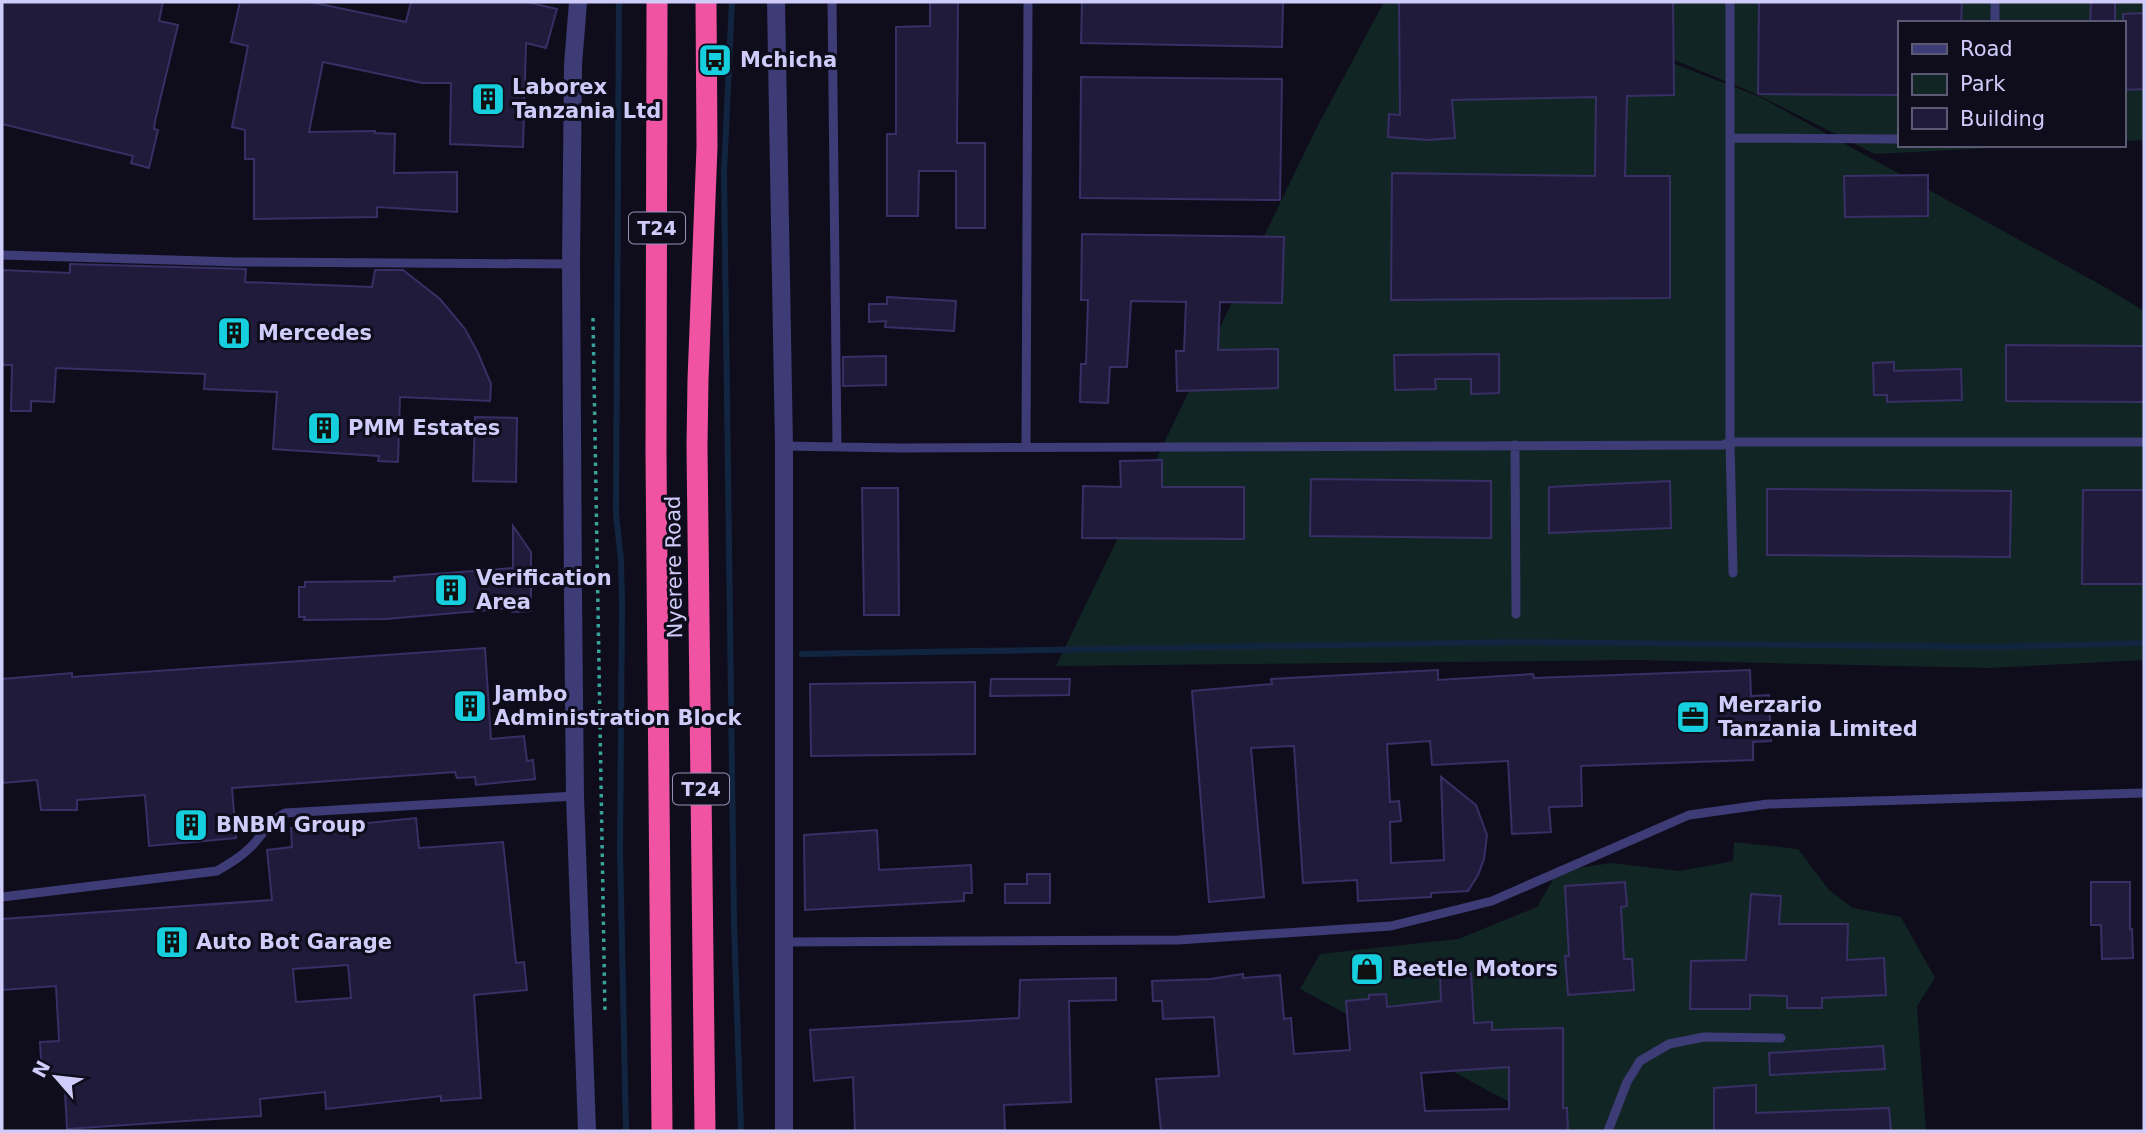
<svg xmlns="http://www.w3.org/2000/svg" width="2146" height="1133" font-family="'DejaVu Sans',sans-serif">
<rect width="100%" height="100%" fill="#0f0d1c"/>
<path fill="#112524" d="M1384,2H1515L1760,97L2103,286L2144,311V660L1989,668L1636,660L1056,666L1316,129Z
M1534,2H2144V140L2123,141V23H1899V145H2047L1875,154L1754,93Z
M1734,842L1798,849L1829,890L1853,908L1901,917L1935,978L1917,1006L1926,1131H1563L1300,989L1320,954L1458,939L1537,907L1558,871L1611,863L1680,871L1733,861Z"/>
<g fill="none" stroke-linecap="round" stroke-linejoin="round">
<path stroke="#122540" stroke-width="6" d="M619,2L616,513L621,561L622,602L620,851L626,1131
M732,2L724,172L734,923L741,1131
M802,654L1517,642L1992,647L2144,643"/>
</g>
<path fill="#201b3b" stroke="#382f65" stroke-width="2" fill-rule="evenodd" d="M2,2H163L159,21L178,25L155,121L154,129L158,130L149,168L131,163L133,156L2,124Z
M240,2H310L406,22L411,2H527L557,9L546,48L526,43L523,147L450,144L451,83H422L323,62L309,132L375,131V133L395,134L394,173L457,172V212L377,207V217L254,219V159H245V130L232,127L248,46L231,42Z
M930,2H958L957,143H985V228H956V171H919L918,216H887V134H896V27L930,26Z
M1082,2H1283L1282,47L1081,43Z
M1399,2H1673L1674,95L1627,96L1625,176H1670V298L1391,300L1392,173L1595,176L1596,97L1452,100L1455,138L1428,140L1388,137L1389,114L1400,115Z
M1759,2H1962L1961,23H1899V95L1758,94Z
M2091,2H2115V23H2090Z
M2144,13V89L2123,90V14Z
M1081,77L1282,79L1280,200L1080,198Z
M1928,175V216L1845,217L1844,176Z
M1082,234L1284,237L1282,303L1220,302L1218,350L1278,349V388L1177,391L1176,351H1184L1186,302L1131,301L1127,367H1110L1108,403L1080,402L1081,364H1086L1088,300H1081Z
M70,264L246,269L245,282L372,287L375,270H403L440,299L465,329L478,353L491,384L490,401L400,397L398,462L378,461L379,456L273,449L277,392L204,389L205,374L56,368L54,402L31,401V411H11L12,365H2V270L70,273Z
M887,297L956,301L954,331L885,327L886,321L869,322V304H887Z
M2006,345L2144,346V402L2006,401Z
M1499,354V393L1471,394V379H1435L1436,389L1395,390L1394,355Z
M886,356V385L843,386V357Z
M1894,362V371L1961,369L1962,400L1887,402V395H1874L1873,363Z
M475,417L517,418L516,482L473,481Z
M1162,460V487H1244V539L1082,538L1083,486L1121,487L1120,461Z
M1311,479L1491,481V538L1310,536Z
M1670,481L1671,528L1549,533V487Z
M862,488H898L899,615H864Z
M1767,489L2011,491L2010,557L1767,555Z
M2083,490H2144V584H2082Z
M513,526L531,552V611L512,612V608L386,619L304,620L305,617H299V587H305V582L395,581L394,577L513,568Z
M485,648L491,739L524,736L527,761L533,760L535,779L476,785L475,777L457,778L455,772L232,788L236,838L149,846L145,795L77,800V810H41L37,780L2,783V679L72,673V677Z
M1438,670V680L1533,674L1534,678L1750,670L1751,696L1769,695L1771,741L1753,742V760L1581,766L1582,806L1549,807L1551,832L1512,834L1508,761L1432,765L1430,741L1387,744L1390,802L1399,801L1401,821L1390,822L1391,863L1444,860L1441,777L1476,805L1487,835L1484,859L1478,875L1468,891L1431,893V897L1358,901L1357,880L1303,883L1294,746L1251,748L1264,897L1209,902L1192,691L1272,684L1271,679Z
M991,679H1070L1069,695L990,696Z
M975,682V754L811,756L810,684Z
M416,818L419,848L503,842L516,963L524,962L527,990L474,995L481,1098L441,1101V1096L326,1109L325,1092L260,1099L261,1116L67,1129L64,1074L42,1075L40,1042L59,1041L56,986L2,990V919L272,900L267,850L292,847L291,828L329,825V827ZM348,965L351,998L296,1002L293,969Z
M877,830L879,870L971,865L972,893H964V901L805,910L804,835Z
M1027,874H1050V903H1005V884H1027Z
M1625,882L1627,906L1621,907L1624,959H1632L1634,990L1568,995L1565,956H1569L1565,886Z
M2091,882H2130V929H2132L2133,958L2102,959L2101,925H2091Z
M1751,894L1781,896L1779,924H1848L1847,960L1884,958L1886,995L1822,998V1008H1787V996L1750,995V1009H1690L1691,961L1746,960Z
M1471,973L1474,1023L1492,1022V1030L1563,1028V1108H1567L1568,1131H1161L1156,1079L1219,1076L1214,1017L1163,1019L1162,1001H1153L1152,981L1210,979L1243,974V978L1280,975L1284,1019L1291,1018L1294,1054L1350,1050L1346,1001L1369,999V995L1386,994L1387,1007L1441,1001L1440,975ZM1509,1067V1109L1425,1111L1421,1073Z
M1116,978V1000L1069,1001L1071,1102L1004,1105L1005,1131H855L853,1077L814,1081L810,1030L1019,1018L1020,980Z
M1883,1046L1885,1069L1770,1075L1769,1053Z
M1756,1085V1113L1889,1108L1891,1131H1714V1088Z"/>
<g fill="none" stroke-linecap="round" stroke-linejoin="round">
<path stroke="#38a399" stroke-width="3.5" stroke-dasharray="3.5 5" stroke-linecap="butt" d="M593,318L605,1014"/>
<path stroke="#3d3c76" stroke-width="9" d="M832,2L837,447
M1730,2V442L1733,573
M1995,23V2
M1731,138L1899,139
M2,255L238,262L571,264
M1515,445L1516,614
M784,446L897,448L1723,445L1730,442H2144
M1026,447L1028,2
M2,897L217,871C232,862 246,854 257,840C266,829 272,820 285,813L575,796
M783,942L1178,940L1391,926L1492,901L1689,815L1768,804L2144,793
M1608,1131L1627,1082L1640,1061L1669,1044L1704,1037L1781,1038"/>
<path stroke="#3d3c76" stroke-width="18" d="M578,2L573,65L571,264L573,596L575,796L587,1131
M776,2L784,446V1131"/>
<path stroke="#ef53a2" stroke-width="21" d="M657,2L656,454L662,1131
M705,1131L697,446L698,380L707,147L706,2"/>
</g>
<defs>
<g id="bus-square" transform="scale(1.75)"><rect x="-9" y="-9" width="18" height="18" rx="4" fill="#15cfde" stroke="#0f0d1c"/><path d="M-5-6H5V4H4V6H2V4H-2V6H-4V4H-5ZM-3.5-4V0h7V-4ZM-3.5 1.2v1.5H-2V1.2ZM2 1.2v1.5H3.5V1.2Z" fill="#111"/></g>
<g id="building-square" transform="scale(1.75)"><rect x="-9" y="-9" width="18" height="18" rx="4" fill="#15cfde" stroke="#0f0d1c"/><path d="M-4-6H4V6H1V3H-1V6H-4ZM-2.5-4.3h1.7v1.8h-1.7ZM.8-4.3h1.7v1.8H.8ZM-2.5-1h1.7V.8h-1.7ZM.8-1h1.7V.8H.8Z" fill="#111"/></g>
<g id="office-square" transform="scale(1.75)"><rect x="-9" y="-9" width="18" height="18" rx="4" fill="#15cfde" stroke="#0f0d1c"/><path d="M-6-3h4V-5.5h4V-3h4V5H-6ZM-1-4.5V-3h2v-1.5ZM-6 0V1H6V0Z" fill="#111"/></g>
<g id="shop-square" transform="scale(1.75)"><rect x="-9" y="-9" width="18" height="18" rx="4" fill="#15cfde" stroke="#0f0d1c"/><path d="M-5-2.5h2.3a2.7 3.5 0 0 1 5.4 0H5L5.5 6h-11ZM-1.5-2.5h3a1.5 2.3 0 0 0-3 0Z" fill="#111"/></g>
</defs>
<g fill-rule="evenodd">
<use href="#bus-square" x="715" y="60"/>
<use href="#building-square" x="488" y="99"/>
<use href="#building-square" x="234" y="333"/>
<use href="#building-square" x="324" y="428"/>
<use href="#building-square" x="451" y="590"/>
<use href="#building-square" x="470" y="706"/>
<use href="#office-square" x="1693" y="717"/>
<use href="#building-square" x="191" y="825"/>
<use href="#building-square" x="172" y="942"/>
<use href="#shop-square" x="1367" y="969"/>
</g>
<g text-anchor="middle" stroke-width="6" stroke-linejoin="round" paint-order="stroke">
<g fill="#0f0d1c" stroke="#9693b7" stroke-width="2">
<rect x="629" y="212.5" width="56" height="31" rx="5"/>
<rect x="673" y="773.5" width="56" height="31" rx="5"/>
</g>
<g font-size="19" font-weight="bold" fill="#d0ccfa">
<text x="657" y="235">T24</text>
<text x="701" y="796">T24</text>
</g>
<g font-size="21" font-weight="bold" fill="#d0ccfa" stroke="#0f0d1c" text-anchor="start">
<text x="740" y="67">Mchicha</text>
<text x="512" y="94">Laborex<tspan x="512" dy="24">Tanzania Ltd</tspan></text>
<text x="258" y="340">Mercedes</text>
<text x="348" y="435">PMM Estates</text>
<text x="476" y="585">Verification<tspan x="476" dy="24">Area</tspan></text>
<text x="494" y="701">Jambo<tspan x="494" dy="24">Administration Block</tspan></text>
<text x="1718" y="712">Merzario<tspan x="1718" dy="24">Tanzania Limited</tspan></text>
<text x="216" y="832">BNBM Group</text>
<text x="196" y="949">Auto Bot Garage</text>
<text x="1392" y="976">Beetle Motors</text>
</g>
<g font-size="21" fill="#d0ccfa" stroke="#0f0d1c">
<text transform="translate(674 567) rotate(-91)" y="7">Nyerere Road</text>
</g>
</g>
<rect width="2146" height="1133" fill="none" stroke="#d0ccfa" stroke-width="7"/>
<rect x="1898" y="21" width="228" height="126" fill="#0f0d1c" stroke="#5c5975" stroke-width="2"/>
<rect x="1912" y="44" width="35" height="10" fill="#3d3c76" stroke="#5c5975" stroke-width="2"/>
<text x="1960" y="56" font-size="21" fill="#d0ccfa">Road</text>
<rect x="1912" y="74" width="35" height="21" fill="#112524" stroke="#5c5975" stroke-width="2"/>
<text x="1960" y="91" font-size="21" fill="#d0ccfa">Park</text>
<rect x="1912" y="108" width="35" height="21" fill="#201b3b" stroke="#5c5975" stroke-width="2"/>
<text x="1960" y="126" font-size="21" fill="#d0ccfa">Building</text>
<g transform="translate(56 1077) rotate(298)" stroke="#0f0d1c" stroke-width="5" paint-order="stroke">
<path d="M0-5L12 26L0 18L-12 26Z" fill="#d0ccfa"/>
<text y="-10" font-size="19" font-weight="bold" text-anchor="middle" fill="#d0ccfa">N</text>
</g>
</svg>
